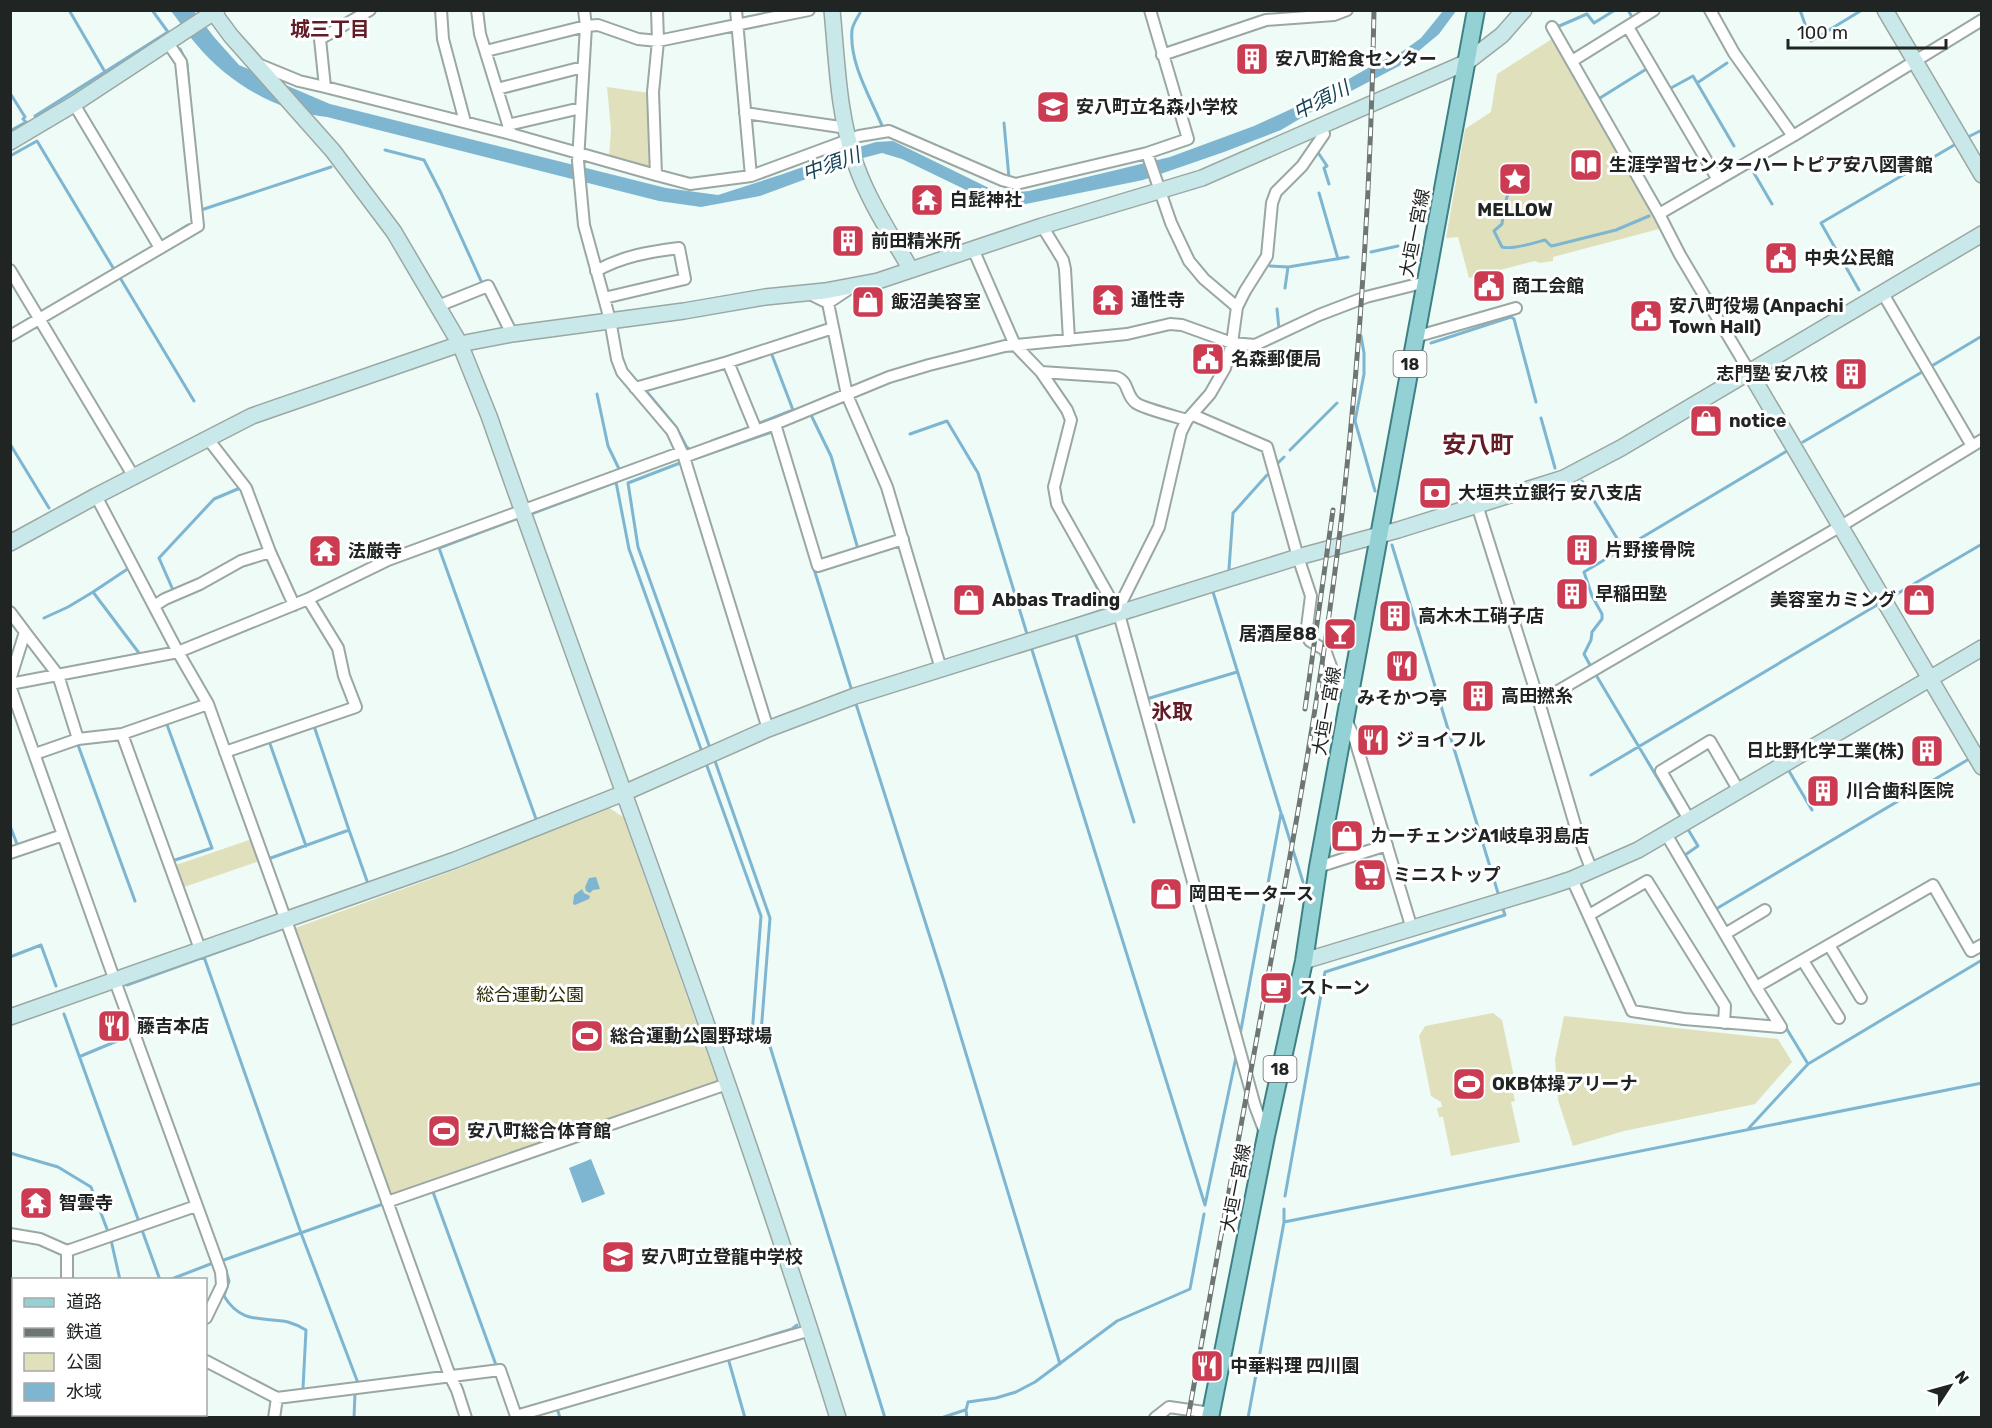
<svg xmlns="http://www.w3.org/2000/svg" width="1992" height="1428" font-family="Rubik,'Noto Sans JP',sans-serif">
<rect width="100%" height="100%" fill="#eefbf6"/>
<path fill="#e0e1bc" d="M1552,39L1653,210L1659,229L1553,257V261L1540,263L1535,261L1469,278L1458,237L1446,238L1465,129L1491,112L1497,74Z
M607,87L649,93L653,168L609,158L611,129Z
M608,807L623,817L717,1081L392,1198L295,928L458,869Z
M252,839L260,861L184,887L176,865Z
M1493,1013L1502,1020L1514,1077L1508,1090L1509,1093L1513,1092L1515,1101L1511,1102L1520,1142L1451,1156L1443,1117H1439L1437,1108L1442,1107L1441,1102L1431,1096L1419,1036L1425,1026Z
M1564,1016L1778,1039L1792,1062L1755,1104L1624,1131L1573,1146L1558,1100L1555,1059Z"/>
<path fill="#7eb6d2" d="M171,11H194L214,37L239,65L330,104L666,188L718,195L783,174L859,147L876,142L893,141L993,190L1008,193L1029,191L1170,157L1254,126L1315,98L1377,63L1403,51L1421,38L1443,11H1456L1439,34L1403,64L1313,111L1281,130L1224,152L1143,180L1011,207L991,202L902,159L882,153L863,158L760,196L701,207L659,201L327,117C278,112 228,83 196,44C187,34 180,22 171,11Z
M596,877L600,889L593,890L590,893L586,891L585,887L589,878Z
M582,889L584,893L590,896L589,899L575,905L573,904L574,895Z
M591,1159L605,1194L582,1203L569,1168Z"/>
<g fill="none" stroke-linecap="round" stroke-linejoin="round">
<path stroke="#7eb6d2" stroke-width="3" d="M69,10L105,72
M1628,10L1632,17
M1800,10L1811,41L1862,10
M860,13C857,18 853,24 852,30C849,64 871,98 883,128
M1557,27L1587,14L1594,23L1615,10
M180,49L187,64L189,88
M1697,83L1727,63
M1671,88L1693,76L1734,146
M10,93L25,117L23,119L26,122L10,131
M1600,98L1648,68
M35,116L168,32L152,10
M1004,123L1009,178
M1970,136L1982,130
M385,150L424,160L441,193L482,283
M1317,151L1327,166L1324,168L1329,184
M10,156L37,141L115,271
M1751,168L1772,204
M1529,172C1506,184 1505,201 1502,224L1494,231L1502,247C1513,250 1534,243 1545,240L1551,246L1556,245L1616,230L1649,216
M1319,193L1338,259
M200,208L201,210L331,167
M167,238L188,225
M1371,252L1398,246
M1270,266L1288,267L1348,257
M119,276L194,401
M1285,288L1288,267
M1859,290L1821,223L1956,144
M1277,309L1279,329
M1361,336L1364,353V374L1355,421L1375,491
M1431,343L1511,317L1514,319L1536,402
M1930,367L1982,336
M647,392L676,427L686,446L690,450L692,449
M597,394L608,446L620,471
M812,417L831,456L858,549
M1541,418L1555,468
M757,424L793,410L772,355
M910,434L947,421L978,473L1027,634
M712,441L751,427
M1803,442L1922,372
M10,444L49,508
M1290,450L1337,403
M691,460L772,432L773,433
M680,463L628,483L638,547L710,748
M1277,464L1284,457
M1582,481L1623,548
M531,514L616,482L629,549L702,752
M516,519L439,548L536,819
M1392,545L1498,893
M129,568L93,592L139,653
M814,569L852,691
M1229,569L1233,513L1267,475
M173,590L159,558L214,499L240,488
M1213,592L1281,813L1240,1035
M1895,595L1982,544
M44,618L68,607L93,592
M1057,625L1106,609L1107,606L1081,557
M1076,635L1134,822
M1032,650L1205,1205
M1590,665L1584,654L1591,640L1592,632L1602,619V614L1592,596L1584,572L1787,451
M1596,675L1679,814
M1150,698L1237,672
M856,704L944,981L1060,1364
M166,722L212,848L172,861
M269,741L306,846
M78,745L135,901
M715,761L770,918L761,1033
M707,766L761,916L752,1035
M1789,771L1812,810
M1591,775L1877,605
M1282,815L1303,882
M10,826L17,844
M349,830L367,881
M1689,831L1698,846L1685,855L1722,920
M268,859L349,830L314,726
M1716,909L1969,759
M254,939L204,957L301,1233L358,1383
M10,957L41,945L56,986
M127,985L204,957
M64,1014L160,1280
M1785,1026L1808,1064
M768,1040L885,1418
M81,1056L129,1036
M1749,1128L1808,1064L1982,960
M10,1153L58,1167L91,1187L107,1229
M433,1192L496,1365
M1285,1196L1325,972L1505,915L1502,906
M1205,1205L1236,1057
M1284,1222V1209
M111,1240L120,1280
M221,1261L383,1204
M226,1271L229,1281L224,1296C241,1324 261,1317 288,1322C295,1324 301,1327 306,1330L303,1388
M169,1280L213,1263
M10,1335L14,1334
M760,1339L792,1329L797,1325
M728,1358L745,1418
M557,1408L560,1418
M134,1414L150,1418
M354,1418L355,1393
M941,1418L965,1410
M967,1418L966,1410L968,1402L996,1398L1016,1392L1035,1382L1117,1321L1190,1289L1204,1214
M1248,1418L1284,1222L1982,1083"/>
<g stroke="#9ba7a2" stroke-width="14">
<path id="street" d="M370,10L320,39L325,87L511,134L656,175
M441,10L443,39L465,122
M477,10L480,34L511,134
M584,10L586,26L578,161L584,225L610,320L617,359L622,372L672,431L684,457L768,729
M657,10L658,41L653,92L656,175L690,184L751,176L859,136L889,131L1002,180L1016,184L1147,153
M736,10L751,176
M1150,10L1188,139L1147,153L1171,223L1189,261L1204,279L1237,307
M1710,10L1734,53L1793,136
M1552,27L1659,214L1680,255L1749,371
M1628,27L1718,180
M486,51L586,26L598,25L638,39L658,41L809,10
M1162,55L1266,20L1334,15L1347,10
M1572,61L1654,10
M260,65L299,81L325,87
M497,89L583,67
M74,104L160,248
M745,113L847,128
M508,125L581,108
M1659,214L1793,136L1982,20
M1042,226L1063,260L1065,269L1069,340
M973,249L1015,345L1041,372L1067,410L1071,420L1054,487L1057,504L1119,614L1255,1106L1266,1135
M10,270L134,477
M596,271C623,256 648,252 679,248L685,279L604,298
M1882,292L1972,446
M808,293L828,303L849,289
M828,303L847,395L887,487L941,669
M438,306L488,286L512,334
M10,336L198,226L181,62L168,43
M1415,337L1516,308
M1041,372L1116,377C1130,382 1125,395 1136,403C1142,408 1177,417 1187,420
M635,388L728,362
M1193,415L1267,447L1298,557L1311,596L1306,635L1310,641L1325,650L1337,683L1351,685
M775,424L818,566L903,539
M756,430L728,362L833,328
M208,439L246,488L270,552L294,605
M684,457L775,424L889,377L929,365L1005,346L1127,334L1170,324L1182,325L1232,343L1255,345L1319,315L1366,297L1426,282
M96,496L178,652L208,704L450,1376L457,1390L466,1418
M1477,505L1539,702L1578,835L1592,871
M154,606L165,599L200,584L241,561L270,552
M10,612L25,632L10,680
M1119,614L1121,603L1159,527L1181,432L1187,420L1210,394L1225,368L1232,343L1237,307L1245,291L1267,256L1272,203L1276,192L1302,166L1324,134L1321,127
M25,632L58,675L78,739L122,734L208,704
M10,684L178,652L308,599L388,560L682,452
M10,686L115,981L221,1272L222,1285L206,1318
M1539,702L1841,526L1982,440
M1346,719L1355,740L1412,929
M122,734L200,949
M225,752L356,707L344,676L338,648L308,599
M35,754L78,739
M1690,821L1661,771L1710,741L1739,791
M1666,834L1756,987
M10,853L63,835
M1318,867L1387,845
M1572,879L1632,1011L1684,1019L1781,1027L1756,987L1933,885L1971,951L1982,945
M1589,915L1647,881L1725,1006L1724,1023
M1725,934L1765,910
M1829,945L1861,998
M1803,961L1839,1018
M387,1202L727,1084
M10,1234L40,1239L67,1251V1280
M67,1251L196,1206
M10,1329L14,1328
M206,1361L277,1398L500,1370L516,1416L811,1330
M10,1406L14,1405
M93,1414L94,1418
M274,1418L277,1398
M1155,1418L1169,1407L1211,1413"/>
</g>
<g stroke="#9ba7a2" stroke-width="18">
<path id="secondary" d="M832,10C837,61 838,116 856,165C869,202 892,236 911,270
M1885,10L1982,175
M214,13L231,36L333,151L394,232L460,344L489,416C606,750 733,1080 838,1418
M10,142L74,104L217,10
M1749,371L1982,767
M10,543L96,496L252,416L460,344L512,334L684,311L765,297L825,291L878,281L1042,226L1202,178L1467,62L1502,35L1524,10
M1304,961L1548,887L1572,879L1638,850L1982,648
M10,1017L455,860L624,793L768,729L855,696L1298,557L1398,530L1564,478L1621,448L1982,234"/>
</g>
<g stroke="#3d8184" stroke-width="20">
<path id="primary" d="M1210,1418L1266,1136L1304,961L1318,867L1476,10"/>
</g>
<use href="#street" stroke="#fff" stroke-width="10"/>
<use href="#secondary" stroke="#c9e8ea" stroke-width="15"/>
<use href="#primary" stroke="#94d1d4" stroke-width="16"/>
<g stroke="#6e7673" stroke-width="5">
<path id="rail" d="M1305,709L1333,510
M1188,1418C1214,1272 1241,1127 1267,982C1295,832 1322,682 1340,531C1360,358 1371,184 1374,10"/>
</g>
<use href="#rail" stroke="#fff" stroke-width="3" stroke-dasharray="9" stroke-linecap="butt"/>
</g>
<defs>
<g id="building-square" transform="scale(1.725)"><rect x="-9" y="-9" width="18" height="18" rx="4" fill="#cb3b51" stroke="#fff"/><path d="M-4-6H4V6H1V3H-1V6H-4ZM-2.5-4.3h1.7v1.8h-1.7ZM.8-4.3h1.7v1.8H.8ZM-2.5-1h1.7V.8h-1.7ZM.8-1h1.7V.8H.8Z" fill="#fff"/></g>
<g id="school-square" transform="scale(1.725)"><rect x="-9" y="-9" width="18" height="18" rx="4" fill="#cb3b51" stroke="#fff"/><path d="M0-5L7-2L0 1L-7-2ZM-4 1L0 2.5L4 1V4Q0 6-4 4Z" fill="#fff"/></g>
<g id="library-square" transform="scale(1.725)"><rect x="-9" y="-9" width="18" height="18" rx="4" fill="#cb3b51" stroke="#fff"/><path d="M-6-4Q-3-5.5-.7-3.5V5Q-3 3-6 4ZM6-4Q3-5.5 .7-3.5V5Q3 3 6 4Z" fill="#fff"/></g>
<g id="sight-square" transform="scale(1.725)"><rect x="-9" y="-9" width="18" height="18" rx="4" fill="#cb3b51" stroke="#fff"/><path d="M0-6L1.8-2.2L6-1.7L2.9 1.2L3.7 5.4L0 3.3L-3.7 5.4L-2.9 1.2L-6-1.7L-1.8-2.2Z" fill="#fff"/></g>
<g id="temple-square" transform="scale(1.725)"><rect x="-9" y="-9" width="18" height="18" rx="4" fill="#cb3b51" stroke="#fff"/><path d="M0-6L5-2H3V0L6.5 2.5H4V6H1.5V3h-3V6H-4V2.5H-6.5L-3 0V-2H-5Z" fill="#fff"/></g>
<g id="civic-square" transform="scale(1.725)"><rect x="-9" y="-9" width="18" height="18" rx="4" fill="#cb3b51" stroke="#fff"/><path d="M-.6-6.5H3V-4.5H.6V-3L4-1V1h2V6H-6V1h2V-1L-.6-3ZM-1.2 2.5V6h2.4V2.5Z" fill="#fff"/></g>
<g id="shop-square" transform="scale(1.725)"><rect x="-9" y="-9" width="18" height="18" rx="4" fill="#cb3b51" stroke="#fff"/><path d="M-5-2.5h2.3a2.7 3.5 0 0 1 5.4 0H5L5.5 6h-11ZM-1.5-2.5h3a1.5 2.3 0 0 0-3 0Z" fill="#fff"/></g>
<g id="bank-square" transform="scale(1.725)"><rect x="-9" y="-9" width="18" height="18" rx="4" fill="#cb3b51" stroke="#fff"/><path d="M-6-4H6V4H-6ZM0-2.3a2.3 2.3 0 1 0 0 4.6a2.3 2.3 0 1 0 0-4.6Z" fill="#fff"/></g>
<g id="bar-square" transform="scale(1.725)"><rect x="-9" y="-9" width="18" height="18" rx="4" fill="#cb3b51" stroke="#fff"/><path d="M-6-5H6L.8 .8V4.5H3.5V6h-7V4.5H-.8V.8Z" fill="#fff"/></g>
<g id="restaurant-square" transform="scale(1.725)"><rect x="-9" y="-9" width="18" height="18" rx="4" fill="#cb3b51" stroke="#fff"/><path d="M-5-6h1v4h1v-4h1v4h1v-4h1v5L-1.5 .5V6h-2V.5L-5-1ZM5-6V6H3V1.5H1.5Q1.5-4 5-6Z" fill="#fff"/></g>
<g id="supermarket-square" transform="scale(1.725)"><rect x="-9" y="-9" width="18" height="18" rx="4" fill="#cb3b51" stroke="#fff"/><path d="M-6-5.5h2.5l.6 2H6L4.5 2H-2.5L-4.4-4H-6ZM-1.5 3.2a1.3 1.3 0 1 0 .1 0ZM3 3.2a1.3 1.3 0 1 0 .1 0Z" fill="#fff"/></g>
<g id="cafe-square" transform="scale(1.725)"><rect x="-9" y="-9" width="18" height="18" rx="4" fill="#cb3b51" stroke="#fff"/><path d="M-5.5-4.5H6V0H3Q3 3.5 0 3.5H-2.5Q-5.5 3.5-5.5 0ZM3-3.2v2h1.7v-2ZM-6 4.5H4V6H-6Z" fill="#fff"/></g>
<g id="stadium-square" transform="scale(1.725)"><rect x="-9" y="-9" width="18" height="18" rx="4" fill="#cb3b51" stroke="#fff"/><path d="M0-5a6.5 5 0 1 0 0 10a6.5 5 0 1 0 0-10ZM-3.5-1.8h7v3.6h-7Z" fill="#fff"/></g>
</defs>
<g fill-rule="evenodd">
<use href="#building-square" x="1252" y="59"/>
<use href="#school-square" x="1053" y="107"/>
<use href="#library-square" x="1586" y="165"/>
<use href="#sight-square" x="1515" y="179"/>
<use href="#temple-square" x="927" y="200"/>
<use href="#building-square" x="848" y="241"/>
<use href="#civic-square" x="1781" y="258"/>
<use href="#civic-square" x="1489" y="286"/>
<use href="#temple-square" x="1108" y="300"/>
<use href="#shop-square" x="868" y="302"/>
<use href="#civic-square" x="1646" y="316"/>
<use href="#civic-square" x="1208" y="359"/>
<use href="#building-square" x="1851" y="374"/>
<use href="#shop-square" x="1706" y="421"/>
<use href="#bank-square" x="1435" y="493"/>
<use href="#building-square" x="1582" y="550"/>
<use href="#temple-square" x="325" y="551"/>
<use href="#building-square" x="1572" y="594"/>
<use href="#shop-square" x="969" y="600"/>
<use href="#shop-square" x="1919" y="600"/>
<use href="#building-square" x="1395" y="616"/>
<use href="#bar-square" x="1340" y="634"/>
<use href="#restaurant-square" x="1402" y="666"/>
<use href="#building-square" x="1478" y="696"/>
<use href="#restaurant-square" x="1373" y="740"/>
<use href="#building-square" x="1927" y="751"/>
<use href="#building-square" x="1823" y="791"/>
<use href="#shop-square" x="1347" y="836"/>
<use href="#supermarket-square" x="1370" y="875"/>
<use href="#shop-square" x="1166" y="894"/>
<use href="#cafe-square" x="1276" y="988"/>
<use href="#restaurant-square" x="114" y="1026"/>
<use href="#stadium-square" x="587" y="1036"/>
<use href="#stadium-square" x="1469" y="1084"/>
<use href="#stadium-square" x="444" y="1131"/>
<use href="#temple-square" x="36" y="1203"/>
<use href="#school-square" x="618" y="1257"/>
<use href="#restaurant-square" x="1207" y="1366"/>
</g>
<g text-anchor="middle" stroke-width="6" stroke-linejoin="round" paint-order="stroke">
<g fill="#fff" stroke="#636665" stroke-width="1.5">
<rect x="1393.5" y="351" width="33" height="26" rx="4.5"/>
<rect x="1263.5" y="1056" width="33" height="26" rx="4.5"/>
</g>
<g font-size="16" font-weight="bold" fill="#202523">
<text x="1410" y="370">18</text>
<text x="1280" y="1075">18</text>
</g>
<g font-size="18" font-weight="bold" fill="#202523" stroke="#fff" text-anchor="start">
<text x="1275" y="65">安八町給食センター</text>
<text x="1076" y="113">安八町立名森小学校</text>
<text x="1609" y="171">生涯学習センターハートピア安八図書館</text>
<text x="950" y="206">白髭神社</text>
<text x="1515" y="216" text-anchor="middle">MELLOW</text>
<text x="871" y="247">前田精米所</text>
<text x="1804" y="264">中央公民館</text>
<text x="1512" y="292">商工会館</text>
<text x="1131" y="306">通性寺</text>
<text x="891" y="308">飯沼美容室</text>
<text x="1669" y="312">安八町役場 (Anpachi<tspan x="1669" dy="21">Town Hall)</tspan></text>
<text x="1231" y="365">名森郵便局</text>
<text x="1828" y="380" text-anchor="end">志門塾 安八校</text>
<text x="1729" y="427">notice</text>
<text x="1458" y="499">大垣共立銀行 安八支店</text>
<text x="1605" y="556">片野接骨院</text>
<text x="348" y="557">法厳寺</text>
<text x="1595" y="600">早稲田塾</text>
<text x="992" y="606">Abbas Trading</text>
<text x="1896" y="606" text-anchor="end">美容室カミング</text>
<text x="1418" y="622">高木木工硝子店</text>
<text x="1317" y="640" text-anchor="end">居酒屋88</text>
<text x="1501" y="702">高田撚糸</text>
<text x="1402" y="704" text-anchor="middle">みそかつ亭</text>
<text x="1396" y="746">ジョイフル</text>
<text x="1904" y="757" text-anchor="end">日比野化学工業(株)</text>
<text x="1846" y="797">川合歯科医院</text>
<text x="1370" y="842">カーチェンジA1岐阜羽島店</text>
<text x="1393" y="881">ミニストップ</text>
<text x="1189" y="900">岡田モータース</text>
<text x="1299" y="994">ストーン</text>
<text x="137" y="1032">藤吉本店</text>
<text x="610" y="1042">総合運動公園野球場</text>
<text x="1492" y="1090">OKB体操アリーナ</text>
<text x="467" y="1137">安八町総合体育館</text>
<text x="59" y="1209">智雲寺</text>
<text x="641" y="1263">安八町立登龍中学校</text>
<text x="1230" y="1372">中華料理 四川園</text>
</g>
<g font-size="18" fill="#202523" stroke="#fff">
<text transform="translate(1415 233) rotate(-79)" y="6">大垣一宮線</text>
<text transform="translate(1327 711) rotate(-80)" y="6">大垣一宮線</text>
<text transform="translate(1236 1188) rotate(-79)" y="6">大垣一宮線</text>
</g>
<g font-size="18" fill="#2c2b00" stroke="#fff">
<text x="530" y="1001">総合運動公園</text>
</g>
<g font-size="20" font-weight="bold" fill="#611c25" stroke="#fff">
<text x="330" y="36">城三丁目</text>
</g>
<g font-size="20" font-style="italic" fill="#154358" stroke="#fff">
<text transform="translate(1321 100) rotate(-27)" y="7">中須川</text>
<text transform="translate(831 164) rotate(-20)" y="7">中須川</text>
</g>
<g font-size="21" font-weight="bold" fill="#611c25" stroke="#fff">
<text x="1172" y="719">氷取</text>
</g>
<g font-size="24" font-weight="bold" fill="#611c25" stroke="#fff">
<text x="1478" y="453">安八町</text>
</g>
</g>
<rect width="1992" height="1428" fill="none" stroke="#202523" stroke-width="24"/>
<rect x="12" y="1278" width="195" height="138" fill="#ffffff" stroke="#a6a8a7" stroke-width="1.5"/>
<rect x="24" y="1298" width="30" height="9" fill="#94d1d4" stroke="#a6a8a7" stroke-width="1.5"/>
<text x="66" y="1308" font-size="18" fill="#202523">道路</text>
<rect x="24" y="1328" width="30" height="9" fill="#6e7673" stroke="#a6a8a7" stroke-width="1.5"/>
<text x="66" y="1338" font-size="18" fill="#202523">鉄道</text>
<rect x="24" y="1353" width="30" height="18" fill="#e0e1bc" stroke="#a6a8a7" stroke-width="1.5"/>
<text x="66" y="1368" font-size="18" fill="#202523">公園</text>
<rect x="24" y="1383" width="30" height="18" fill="#7eb6d2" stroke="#a6a8a7" stroke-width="1.5"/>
<text x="66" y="1398" font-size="18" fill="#202523">水域</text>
<g transform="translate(1950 1386) rotate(54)" stroke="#ffffff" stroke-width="4.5" paint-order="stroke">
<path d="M0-4.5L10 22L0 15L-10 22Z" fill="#202523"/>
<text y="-9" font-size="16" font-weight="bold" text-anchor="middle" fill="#202523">N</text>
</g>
<path d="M1788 39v9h158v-9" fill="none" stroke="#202523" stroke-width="3"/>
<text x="1797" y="39" font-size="18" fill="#202523" stroke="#ffffff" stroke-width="4.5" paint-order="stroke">100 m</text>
</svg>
